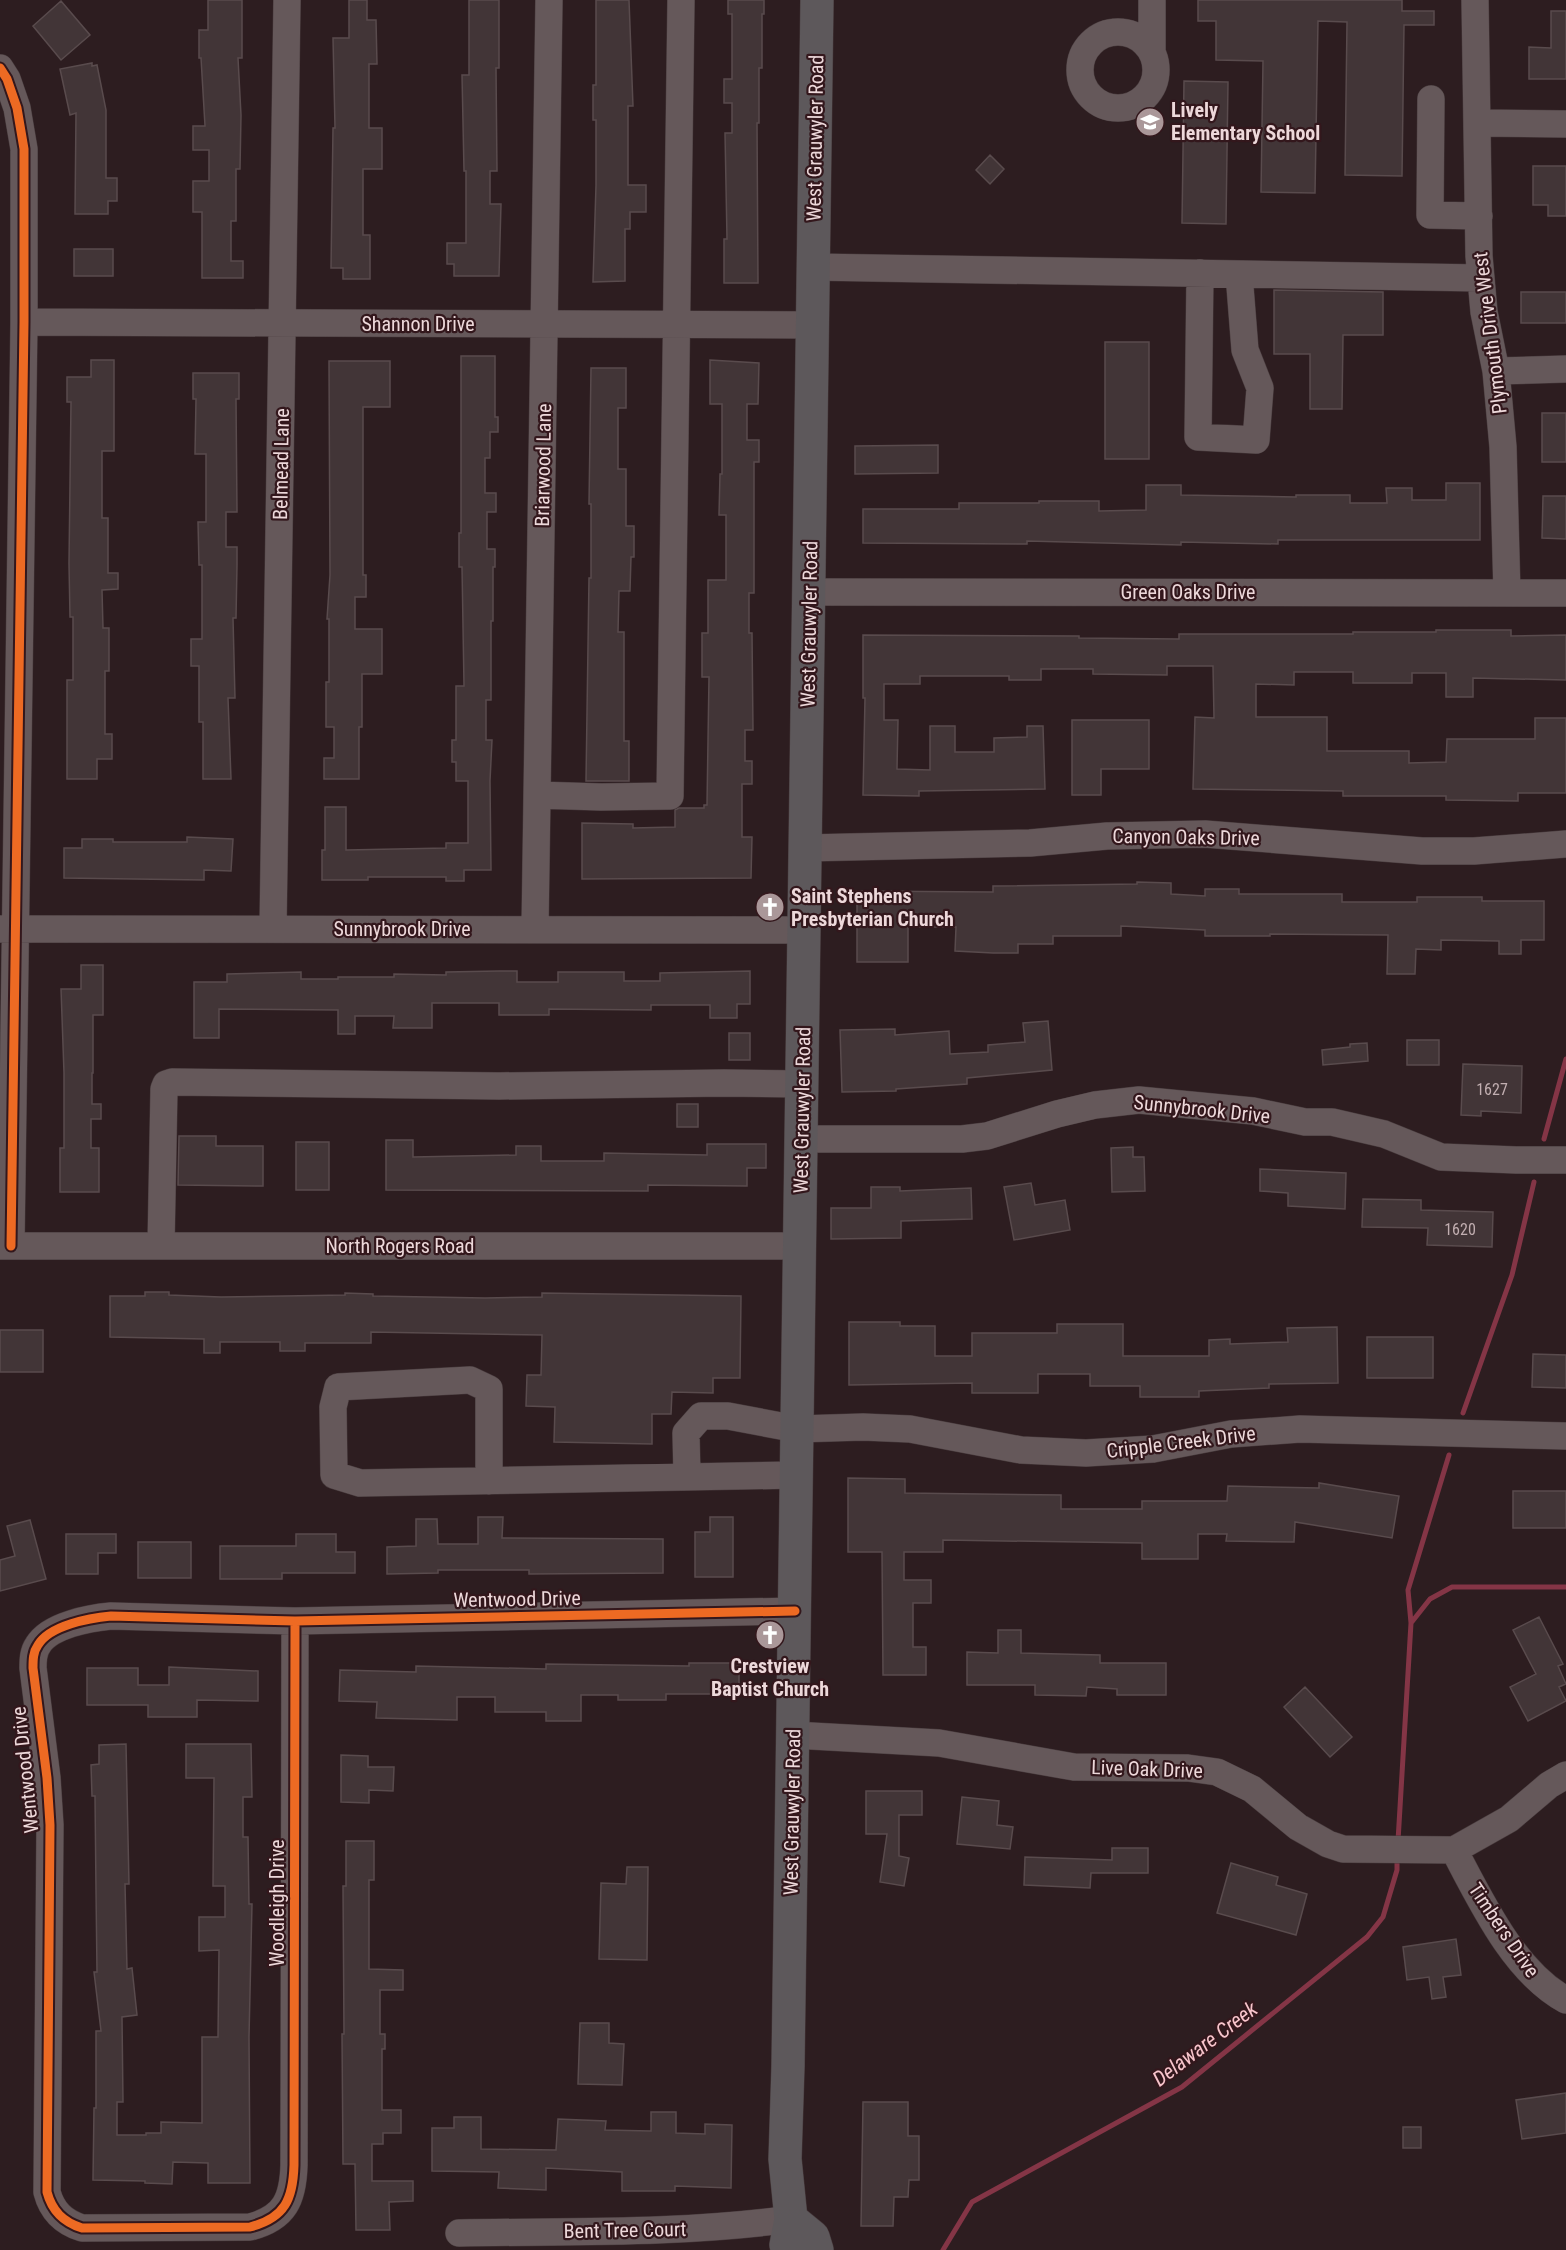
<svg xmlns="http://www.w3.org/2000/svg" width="1566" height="2250" font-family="'Roboto Condensed',sans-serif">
<rect width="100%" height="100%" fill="#2d1d20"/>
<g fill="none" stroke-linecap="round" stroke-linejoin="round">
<path stroke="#843546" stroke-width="5" d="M1544,1139L1566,1059
M1463,1413L1512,1275L1534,1182
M1411,1623L1408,1590L1449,1455
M1398,1841L1411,1623L1430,1599L1452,1587H1566
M943,2250L972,2202L1182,2087L1367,1937L1383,1917L1397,1870V1856"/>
</g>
<path fill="#423537" stroke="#594b4d" stroke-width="1.5" d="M208,0H242V58H238L241,115L240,169H236V221H231V261H243V278H202V212H193V181H209V150H193V126H205L201,58H199V30H208Z
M349,0H367V20H376L377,64H369V128H382V169H363V235H370V279H343V268H331L333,128H335L333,38H349Z
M469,0H499V68H496L497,171H490V204H501L499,276H454V264H447V243H466V171H464L462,75H469Z
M596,0H629L633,106H628V185H646V212H630V229H625V281L593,282L596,185V120H593V85H596Z
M728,0H764V14H762V68H759V123H757L758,283H724V239H727L725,133H732V103H724V79H732V14H728Z
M1198,0H1402V11H1434V25H1404L1402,176L1345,175L1347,22L1318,21L1315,193L1261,192L1263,61L1216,60V21H1198Z
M61,1L90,35L61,60L33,26Z
M1551,11H1566V79H1529V47L1551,48Z
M92,63V66L97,65L106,110V178H117V201H108V214H75L76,113L70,115L60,69Z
M1184,81L1228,82L1226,224L1182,223Z
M990,155L1004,169L990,184L976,170Z
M1533,166H1566V216H1548V205H1533Z
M74,249H113V276H74Z
M1274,290L1383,292V335H1343L1342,409H1310V354H1274Z
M1521,292H1566V323H1521Z
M1105,342H1149V459H1105Z
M461,356H495V417H498V432H490V458H485V493H496V512H487V549H495V567H493V621H491V700H486V740H492L490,781L491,870H464V881H446V877H368V880H322V850H325V807H346V850L446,848V843H468V781H456V762H452V740H456V686H464L462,567H459V533H461Z
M91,360H114V451H102V518H108V573H118V589L102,590L103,628H109V671H105V734H112V759H97V779H67V680H73V617H70L69,564L71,402H67V377H91Z
M710,360L759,363L758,404H747V440H759V462H754V593H749V633H752L753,730H745V761H752V784H742V837H752L751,878L582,879V823L633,824V828L675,827V810L679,808H704V805H707L709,677H702V633H708V580H726V515H719L720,474H722V404H710Z
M329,361H390V407H363V575H366V597H355V629H382V674H362V727H359V779H324V758H334V727H326V682H329V619H327L330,575Z
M591,368H626V408H618V469H626V526H634V557H631L630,591H619L618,632H624V741H629V781H586L589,578H591V504H589Z
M193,373H239V399H236L237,512H226V547H237V565L236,618H233L235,698H228L231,779H203V722H199V666H191V639H202V565H199L198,522H206V454H195L196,399H193Z
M1542,413H1566V462H1542Z
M938,445V473L855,474V446Z
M1446,483H1480V540H1278V544L1181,542V545L1027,541V544L863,543V509H959V503H1039V501H1099V511L1146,510V485H1181V495L1296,497V495H1350V503H1387L1386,488H1412V500H1446Z
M1543,496H1566V539L1542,538Z
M1436,630H1511V636L1566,635V680L1473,678V697H1446V673H1412V683H1353V672H1294V685L1256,684V717H1327V751H1409V763L1446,762L1447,739H1535V718H1566V793H1518V801L1446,800V796H1343V791L1193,789L1195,717L1214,718L1213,666H1167V675L1093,674V669H1041V680H1009V676H920V684H884V720H898L897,769L930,770V726H955V752H994V738L1027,737V726H1043L1045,789L919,791V796L863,795L865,698H863V635L1079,636V638L1179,639V634H1353V632H1436Z
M1072,720H1149V769H1101V795H1072Z
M187,837L233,839L231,871L204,870V880L64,878V848H82V839H113V842H187Z
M1137,882L1171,883V894L1205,896V889H1239V894H1342V902H1417V897H1482V901H1544V940H1521V954H1499V941L1441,940V950L1416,949L1415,974H1387L1388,935L1270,934V936H1205V930L1121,926V936H1053V944H1018V953H993L955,951L956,927H908V962H857V891L993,892V886L1137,884Z
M81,965H103V1015H93V1073H92V1104H101V1119H91V1148H99V1192H60V1148H64V1073L61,989H81Z
M499,971H517V982H558V972H624V981H660V973L750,971V1004H737V1018H710V1005H651V1010L549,1009V1015H499V1003H432V1028H393L394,1016H355V1034H338V1010L219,1009V1038H194V982H227V974L301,972V979H338V977H394V974L446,975V972Z
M1048,1021L1052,1070L967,1078V1084L896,1089V1091L842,1092L840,1030L895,1029V1035L949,1031L950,1054L988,1052V1045L1025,1042L1023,1023Z
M729,1033H750V1060H729Z
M1407,1040H1439V1065H1407Z
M1367,1043L1368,1061L1323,1065L1322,1050L1350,1047V1044Z
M1463,1064L1522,1066L1521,1113L1481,1111V1116L1461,1115Z
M677,1104H698V1127H677Z
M179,1136H216V1146H263V1186L178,1185Z
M386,1140H413V1157L516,1155V1146H541V1161H604V1153L707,1155V1144H766V1168H747V1186L648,1185V1191L386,1190Z
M296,1142H329V1190H296Z
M1133,1147V1157H1144L1145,1191L1112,1192L1111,1148Z
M1260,1169L1346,1173L1345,1209L1288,1206V1193L1260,1191Z
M1031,1183L1035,1205L1065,1200L1070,1230L1014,1240L1004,1187Z
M871,1187H900V1191L971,1188L972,1219L901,1221V1238L831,1239V1208H871Z
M1363,1199L1421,1200V1210L1493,1212L1492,1247L1427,1245L1428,1228L1362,1227Z
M145,1292H169V1295L221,1297L345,1295V1293L373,1294V1296L485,1298L542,1297V1293L741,1296L740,1378H713V1393L672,1392L671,1414H652V1444L554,1442L555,1407L526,1406L527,1375H541L542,1335L371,1332V1343H305V1351H280V1342H220V1353H204V1339L110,1337V1296H145Z
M849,1322H900V1326H935V1356H972V1333H1057V1324H1123V1356H1209V1340L1230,1339V1344L1288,1342L1287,1328L1337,1327L1338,1383L1269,1384V1388L1199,1391V1397H1140V1386H1090V1374H1038V1393H972V1383L849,1385Z
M0,1330H43V1372H0Z
M1367,1337H1433V1378H1367Z
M1533,1354L1566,1355V1388L1532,1387Z
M848,1478L905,1479V1493L1061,1495V1509H1142V1501H1227L1228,1486L1319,1488V1483L1399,1496L1392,1538L1295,1522L1294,1542L1226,1541L1227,1534H1198V1559H1142V1543L943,1540V1552H904V1580H931V1603H913V1647H926V1675H883L882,1552H848Z
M1513,1491H1566V1528H1513Z
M478,1517H503L502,1538L663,1539V1573L529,1574V1570H438V1573L387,1574V1547L416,1546V1519H437L438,1544H478Z
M710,1517H733V1577H695V1532H710Z
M30,1520L46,1579L0,1591V1560L15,1556L7,1526Z
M66,1534H116V1553H98V1574H66Z
M296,1534H336V1552H355V1573H282V1579H220V1546H296Z
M138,1542H191V1578H138Z
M1539,1617L1563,1664L1558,1666L1566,1684L1559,1687L1566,1701L1528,1721L1510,1687L1536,1674L1513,1630Z
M998,1630H1021V1653L1100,1655V1663H1166V1695H1117V1689L1087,1687L1086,1696L1035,1695V1685H967V1652L998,1653Z
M689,1663H739V1694H666V1700H618V1695H581V1721H546V1712H495V1697H457V1720L376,1718L377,1702L339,1701L340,1670L416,1672V1666L546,1669V1664L689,1666Z
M169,1667L258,1671V1701L197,1700V1717H148V1705H87V1668H138V1685H169Z
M1305,1687L1352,1737L1330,1757L1284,1707Z
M126,1744L129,1884H125L127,1969L132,1968L137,2015L122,2017L123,2102H117V2135H146V2133H161V2122L202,2123V2037H218L219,1950L199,1951V1917H225V1886H213L214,1778H186V1744H251L252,1797H243V1837H248L249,1904H252L249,2037L250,2183H208V2163L173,2162L172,2184L145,2183V2181L93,2180L94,2108H96V2031H101L94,1972H97L96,1891L95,1796H92L91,1765L99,1764V1745Z
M341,1755L368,1756V1767H394L393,1791L369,1790V1803L341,1802Z
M866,1791H922V1815H899V1856L909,1858L904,1886L880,1882L887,1834H866Z
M962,1797L999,1801L997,1825L1013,1827L1010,1849L957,1844Z
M346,1841H374V1880H369V1969L403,1970V1990H380V2034H385V2049H382V2110H401V2133H383V2144H372V2181H413V2201L389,2202L390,2230H356L355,2164H343L342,2034H344L343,1886H346Z
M1112,1848H1148V1873H1091L1090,1888L1024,1885L1025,1857L1112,1860Z
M1231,1863L1278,1877L1276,1885L1307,1894L1296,1935L1217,1913Z
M627,1867H648L647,1960L599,1959L601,1883L626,1884Z
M1456,1939L1461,1975L1443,1977L1446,1997L1432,1999L1429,1977L1407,1980L1403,1947Z
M580,2023H609V2043L624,2044L622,2085L578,2084Z
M1566,2093V2133L1522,2139L1516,2100Z
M863,2102H908V2136H919V2180H909L908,2197H894L893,2226H861Z
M651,2112H676V2133L705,2134V2124L732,2125L731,2188L675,2186V2191H622V2172L546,2168V2190L498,2188L499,2172L432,2171V2128H454V2117H481V2149L556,2150L558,2119L606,2121L605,2130L651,2131Z
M1403,2127H1421V2148H1403Z"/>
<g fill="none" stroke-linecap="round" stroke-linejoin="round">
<g stroke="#473a3c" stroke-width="28">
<path id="minor" d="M1475,0L1479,256L1484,312L1496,371L1503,447L1507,593
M1080 70a38 38 0 1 1 76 0a38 38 0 1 1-76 0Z
M1152,51V0
M0,68L7,79L17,108L24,149V322L11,1246
M1431,99L1430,215L1479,216
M1477,123L1566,124
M813,267L1481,278
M1200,273L1198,437L1256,440L1260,388L1245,350L1239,274
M24,322L813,325
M1496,371L1566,369
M809,592L1566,593
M537,795L601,797L670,796L681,0
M805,848L1030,843L1107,836L1205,834L1422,851H1474L1566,844
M0,929L804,930
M273,929L287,0
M535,929L549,0
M801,1139H962L987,1136L1057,1114L1095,1105L1139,1100L1253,1111L1305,1122H1332L1384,1134L1441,1157L1516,1160H1566
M0,1246H800
M161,1246L164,1089L166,1084L172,1082L499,1086L724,1083L802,1084
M687,1477L686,1433L701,1416H728L797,1429L863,1427L910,1429L1021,1450L1086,1453L1153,1449L1231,1434L1300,1429L1566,1436
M489,1481V1389L470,1380L338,1387L333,1407L334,1475L360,1483L796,1475
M295,1621L294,2165C293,2199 285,2218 250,2227L82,2228C63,2222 52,2211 47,2192L50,1825L47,1778L33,1668C33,1660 33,1652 38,1645C50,1625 90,1618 111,1616L295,1621L795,1611
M793,1735L939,1743L1074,1767L1188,1768L1217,1772L1252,1789L1298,1827L1328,1844L1343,1849L1454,1850L1509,1819L1549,1785L1566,1775
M1454,1850C1481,1901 1514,1972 1566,2000
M459,2233C570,2231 681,2234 791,2219"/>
</g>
<g stroke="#473a3c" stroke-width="34">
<path id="major" d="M791,2219L813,2237L817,2250
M788,2250L786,2245L791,2219L785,2159L788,2066L817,0"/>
</g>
<use href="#minor" stroke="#65585a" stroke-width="27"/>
<use href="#major" stroke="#5d585b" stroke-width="33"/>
<g stroke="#33171c" stroke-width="13">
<path id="cycleway" d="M0,68L7,79L17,108L24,149V322L11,1246
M295,1621L294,2165C293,2199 285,2218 250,2227L82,2228C63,2222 52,2211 47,2192L50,1825L47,1778L33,1668C33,1660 33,1652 38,1645C50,1625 90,1618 111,1616L295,1621L795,1611"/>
</g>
<use href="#cycleway" stroke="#ed6a23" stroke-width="9"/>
</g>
<defs>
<g id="school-disc" transform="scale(1.5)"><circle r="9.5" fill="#aa9799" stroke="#33171c"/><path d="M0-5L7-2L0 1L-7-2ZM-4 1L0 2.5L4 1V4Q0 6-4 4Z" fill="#fff"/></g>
<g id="church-disc" transform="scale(1.5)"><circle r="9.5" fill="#aa9799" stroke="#33171c"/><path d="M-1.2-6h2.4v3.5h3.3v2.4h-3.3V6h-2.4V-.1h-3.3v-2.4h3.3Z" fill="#fff"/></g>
</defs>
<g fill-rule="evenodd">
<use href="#school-disc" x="1150" y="122"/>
<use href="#church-disc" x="770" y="907"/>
<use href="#church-disc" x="770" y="1635"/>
</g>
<g text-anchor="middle" stroke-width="4.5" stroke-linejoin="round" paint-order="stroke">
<g font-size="16" fill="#c2afb1">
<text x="1492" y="1095">1627</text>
<text x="1460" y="1235">1620</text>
</g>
<g font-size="20" font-weight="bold" fill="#edd8da" stroke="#33171c" text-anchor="start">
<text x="1171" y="117">Lively<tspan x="1171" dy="23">Elementary School</tspan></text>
<text x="791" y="903">Saint Stephens<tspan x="791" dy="23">Presbyterian Church</tspan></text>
<text x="770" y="1673" text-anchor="middle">Crestview<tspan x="770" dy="23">Baptist Church</tspan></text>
</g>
<g font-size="20" fill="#edd8da" stroke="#33171c">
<text transform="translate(815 138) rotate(-89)" y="7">West Grauwyler Road</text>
<text x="418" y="331">Shannon Drive</text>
<text transform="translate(1490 333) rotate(-97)" y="7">Plymouth Drive West</text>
<text transform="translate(281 464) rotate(-89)" y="7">Belmead Lane</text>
<text transform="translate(543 465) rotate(-89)" y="7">Briarwood Lane</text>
<text x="1188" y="599">Green Oaks Drive</text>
<text transform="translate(809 624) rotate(-89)" y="7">West Grauwyler Road</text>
<text transform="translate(1186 837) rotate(1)" y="7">Canyon Oaks Drive</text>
<text x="402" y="936">Sunnybrook Drive</text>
<text transform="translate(1202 1109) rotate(6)" y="7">Sunnybrook Drive</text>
<text transform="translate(802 1110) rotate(-89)" y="7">West Grauwyler Road</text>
<text x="400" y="1253">North Rogers Road</text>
<text transform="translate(1181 1442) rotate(-7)" y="7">Cripple Creek Drive</text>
<text transform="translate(517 1599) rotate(-1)" y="7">Wentwood Drive</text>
<text transform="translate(1147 1769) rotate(2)" y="7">Live Oak Drive</text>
<text transform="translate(25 1770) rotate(-96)" y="7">Wentwood Drive</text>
<text transform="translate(792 1812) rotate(-89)" y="7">West Grauwyler Road</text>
<text transform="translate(277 1903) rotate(-90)" y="7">Woodleigh Drive</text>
<text transform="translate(1504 1930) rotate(56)" y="7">Timbers Drive</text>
<text transform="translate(625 2230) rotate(-1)" y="7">Bent Tree Court</text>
</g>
<g font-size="21" font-style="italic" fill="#f8c5cc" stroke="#33171c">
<text transform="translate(1205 2044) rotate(-37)" y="7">Delaware Creek</text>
</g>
</g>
</svg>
